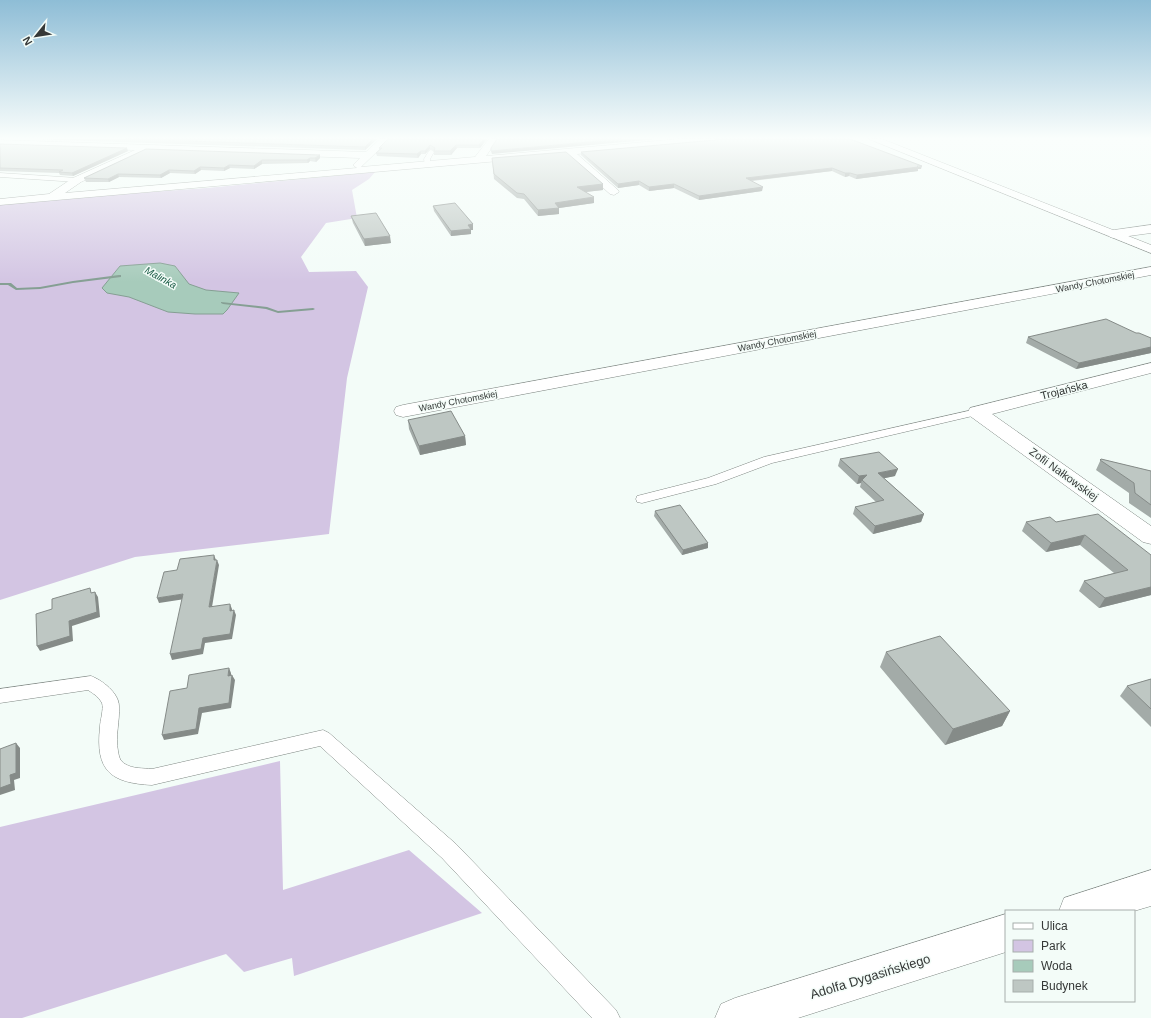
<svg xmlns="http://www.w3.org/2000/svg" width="1151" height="1018" font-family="Arial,sans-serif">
<rect width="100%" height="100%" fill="#f3fcf8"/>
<path fill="#d3c5e3" d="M375,172L369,179L352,190L357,218L326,223L301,257L309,272L356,271L368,287L347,378L329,534L135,557L0,600V203L207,188Z
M280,761L283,890L409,850L482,913L294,976L292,958L244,972L226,954L22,1018H0V827Z"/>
<path fill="#a7cbbb" stroke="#859f93" d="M160,263L175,266L189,284L206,290L239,293L227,310L223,314H195L168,312L129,297L107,293L102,288L120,266Z"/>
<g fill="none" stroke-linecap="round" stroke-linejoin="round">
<path fill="#859f93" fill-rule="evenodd" d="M119,275H121V277L73,283L40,289L16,290L8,285H0V283H11L17,288L40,287L73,281Z
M221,302L267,307L278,311L313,308L315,309L313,310L278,313L266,309L223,304L221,303Z"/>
<g stroke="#7f8783" stroke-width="1">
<path id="service" d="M431,150L434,152L430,159V164L425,165L424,159L429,151Z
M0,173L77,178L80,180L77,182L0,177Z
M977,409L982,412L981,414L772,463L716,484L642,503L637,502L636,499L637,496L708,478L764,457Z
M91,676C102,680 119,693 119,706C120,721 115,736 118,751C119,757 120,761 125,764C133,769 143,768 152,769L323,730L329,733L456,844L616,1010L620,1018H592L442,858L320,746L152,785C111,783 95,771 100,727C100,721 104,709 102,703C99,697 94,694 88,690L0,703V689Z"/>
</g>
<g stroke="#7f8783" stroke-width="1">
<path id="minor" d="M380,139H390L361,167L475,157L489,139H498L486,156L679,139H719L715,142L577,154L618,190L619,192L614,195L610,194L567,155L0,205V199L49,194L73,178L135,150L0,146V140L366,152ZM147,151L360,158L353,165L357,168L65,193L81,182Z
M1151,225V233L1114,238L1110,237L1108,234L1110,231L1114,230Z
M1151,267V275L403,417L396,415L394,411L396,407L403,405Z
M1151,363V373L992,414L1151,526V544L1143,542L970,416L968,412L970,408Z
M1151,870V906L1134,911H1059L1064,898Z
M1006,914V952L798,1018H715L721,1004L735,998Z"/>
</g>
<g stroke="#7f8783" stroke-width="1">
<path id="tertiary" d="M869,139H882L1151,245V253Z"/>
</g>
<use href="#service" fill="#fff" fill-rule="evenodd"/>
<use href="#minor" fill="#fff" fill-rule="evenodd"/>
<use href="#tertiary" fill="#fff" fill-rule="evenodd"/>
</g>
<path fill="#a3aba8" d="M30,139H377L365,150Z
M388,139H487L480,148H457L451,155H434V151L430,149L425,154H421L418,158L377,156L376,153L379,150V148Z
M715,140L921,169H918V171L856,179L849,176L845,177L832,171L752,181L762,191L699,200L674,188L649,191L639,185L618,188L581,155V152Z
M0,144L128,151L73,176L60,175L59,173L0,171Z
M146,149L320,158L316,162L310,161L308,163L262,164L254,169L230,168L224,171L201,170L195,174L170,173L161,178L119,177L109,182H86L84,178Z
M492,158L603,184V190L585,192L594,203L559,208V214L538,216L524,199L517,198L494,179Z
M433,206L473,224V230H471V234L451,236L434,211Z
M351,216L391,243L365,246L353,223Z
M1136,333L1151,338V353L1076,369L1026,343L1028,337Z
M408,420L465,436L466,445L420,455L409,429Z
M840,459L895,476L884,478L924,514L921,522L873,534L853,514L855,507L876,502L860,487L861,483L857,484L838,466Z
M1101,459L1151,471V518L1129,503V493L1096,470Z
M655,511L708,548L682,555L654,516Z
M1026,522H1056L1151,555V595L1099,608L1079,591L1084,581L1114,573L1080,545L1046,552L1022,531Z
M886,652L1010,711L1002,726L945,745L880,667Z
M1151,679V727L1120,696L1127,686Z"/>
<path fill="#858b88" d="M373,139H377L365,150V147Z
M484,139H487L480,148L479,145Z
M621,139H657L492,154L491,151Z
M430,145V149L425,154V151Z
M456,145L457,148L451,155L450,151Z
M127,148L128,151L73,176L72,173Z
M421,151V154L418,158L417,154Z
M320,155V158L316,162L315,158Z
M310,158V161L308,163L307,160Z
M262,160V164L254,169V166Z
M229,165L230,168L224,171V168Z
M922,166L921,169H918V171L856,179L857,175Z
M200,167L201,170L195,174L194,171Z
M832,168V171L746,181V178Z
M169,170L170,173L161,178L160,175Z
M845,173H850L849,176L845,177Z
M118,174L119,177L109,182L108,179Z
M639,181V185L618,188V184Z
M603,184V190L577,193V187Z
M674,184V188L649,191V187Z
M763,187L762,191L699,200V196Z
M594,197V203L559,208V214L538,216V210L555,203Z
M473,224V230H471V234L451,236V231L468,225Z
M390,236L391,243L365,246L364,239Z
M1151,347V353L1076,369L1079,363Z
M465,436L466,445L420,455L419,446Z
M898,469L895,476L876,480L878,473Z
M867,475L862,480L861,483L857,484L859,476Z
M924,514L921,522L873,534L875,526Z
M1085,535L1080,545L1046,552L1051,543Z
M708,543V548L682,555L683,550Z
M214,555L216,560H214Z
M217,560L219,565L211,613L209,607Z
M1151,587V595L1099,608L1105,598Z
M95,592L98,597L100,617L72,626L73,641L40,651L37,646L69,621Z
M183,594L185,599L159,603L157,598Z
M230,604L232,609V616L230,611Z
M234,610L236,615L232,639L205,643L203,654L172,660L170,654L203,638Z
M229,668L231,673V681L228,676Z
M232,675L235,680L231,708L202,713L198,734L164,740L162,735L199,708Z
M1010,711L1002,726L945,745L953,729Z
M16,743L20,748V778L14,780L15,790L0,795V788L10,775Z"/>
<path fill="#bec7c3" stroke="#858b88" d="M126,139H373L365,147Z
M388,139H484L479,145H456L450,151H434L435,148L430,145L425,151H421L417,154L376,153L382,148H379Z
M497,139H621L491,151V148Z
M717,139H850L922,166H917L918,167L857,175L850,173H845L832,168L746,178L763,187L699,196L674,184L649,187L639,181L618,184L581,152L715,140Z
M0,144L127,148L72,173L59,172L63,170L0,168Z
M146,149L320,155L315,158H310L307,160H262L254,166L229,165L224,168L200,167L194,171L169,170L160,175L118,174L108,179L84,178Z
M566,152L603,184L577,187L594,197L555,203L559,208L538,210L524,194L517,193L494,174L492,158Z
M455,203L473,224L468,225L471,229L451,231L433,206Z
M376,213L390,236L364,239L351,216Z
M1106,319L1136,333H1139L1151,338V347L1079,363L1028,337Z
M451,411L465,436L419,446L408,420Z
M879,452L898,469L878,473L924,514L875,526L855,507L884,500L862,480L867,475L859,476L840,459Z
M1101,459L1151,471V505L1135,493L1134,483L1100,460Z
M680,505L708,543L683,550L655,511Z
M1098,514L1151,555V587L1105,598L1084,581L1128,570L1085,535L1051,543L1026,522L1050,517L1056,522Z
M214,555V560H217L209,607L230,604V611L234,610L230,634L203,638L201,649L170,654L183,594L157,598L164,572L177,570L180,559Z
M90,588L91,593L95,592L97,612L69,621L70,636L37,646L36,614L52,609V599Z
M940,636L1010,711L953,729L886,652Z
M229,668L228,676L232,675L229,703L199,708L196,729L162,735L170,691L187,688L189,675Z
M1151,679V709L1127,686Z
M16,743V773L10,775L11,784L0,788V749Z"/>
<linearGradient id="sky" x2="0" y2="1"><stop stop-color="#8ebdd6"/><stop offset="0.49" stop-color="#fafefc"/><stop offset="1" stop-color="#fafefc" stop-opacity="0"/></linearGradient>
<rect width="1151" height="282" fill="url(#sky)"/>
<g text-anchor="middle" stroke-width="3" stroke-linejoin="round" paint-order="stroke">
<g font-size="9" fill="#353837" stroke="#f3fcf8">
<text transform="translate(1095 282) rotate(-11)" y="3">Wandy Chotomskiej</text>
<text transform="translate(777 341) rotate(-11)" y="3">Wandy Chotomskiej</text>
<text transform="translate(458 401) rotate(-11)" y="3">Wandy Chotomskiej</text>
</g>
<g font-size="10" font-style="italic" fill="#1b5c46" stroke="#f3fcf8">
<text transform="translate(161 277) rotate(29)" y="4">Malinka</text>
</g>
<g font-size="11" fill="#353837" stroke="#f3fcf8">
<text transform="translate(1064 390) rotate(-14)" y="4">Trojańska</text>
<text transform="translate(1064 474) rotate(36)" y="4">Zofii Nałkowskiej</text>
</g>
<g font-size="13" fill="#353837" stroke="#f3fcf8">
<text transform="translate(870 976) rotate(-17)" y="5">Adolfa Dygasińskiego</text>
</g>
</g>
<rect x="1005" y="910" width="130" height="92" fill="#f3fcf8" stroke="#a7aeab"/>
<rect x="1013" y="923" width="20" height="6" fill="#ffffff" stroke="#a7aeab"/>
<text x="1041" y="930" font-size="12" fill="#353837">Ulica</text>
<rect x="1013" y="940" width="20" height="12" fill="#d3c5e3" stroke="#a7aeab"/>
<text x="1041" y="950" font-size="12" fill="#353837">Park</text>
<rect x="1013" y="960" width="20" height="12" fill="#a7cbbb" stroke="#a7aeab"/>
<text x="1041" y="970" font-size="12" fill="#353837">Woda</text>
<rect x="1013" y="980" width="20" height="12" fill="#bec7c3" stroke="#a7aeab"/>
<text x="1041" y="990" font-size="12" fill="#353837">Budynek</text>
<g transform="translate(36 36) rotate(240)" stroke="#f3fcf8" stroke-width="3" paint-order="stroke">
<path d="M0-3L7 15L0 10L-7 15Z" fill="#353837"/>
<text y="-6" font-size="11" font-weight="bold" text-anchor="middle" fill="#353837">N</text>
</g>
</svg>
